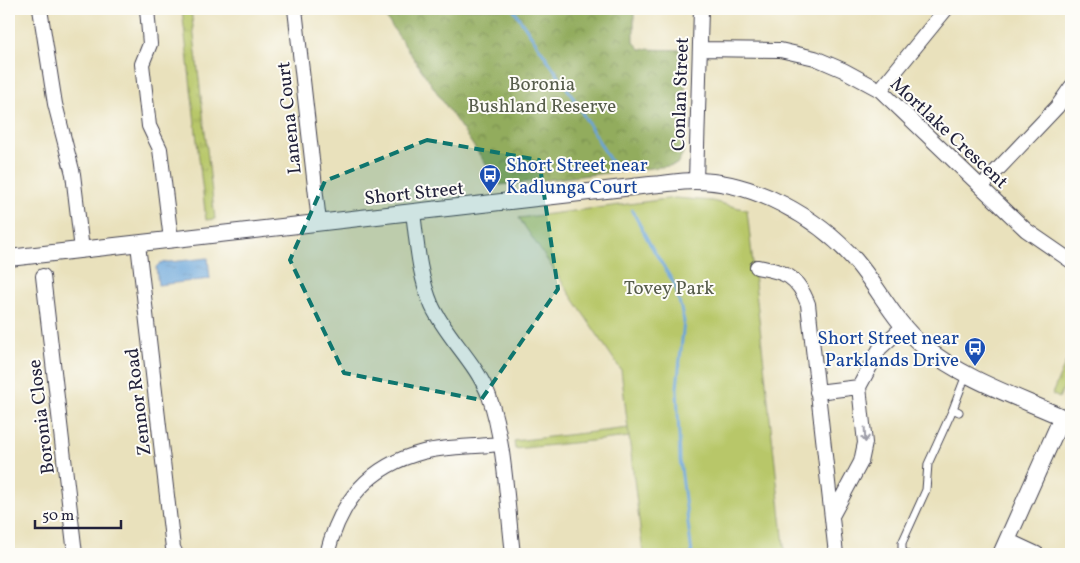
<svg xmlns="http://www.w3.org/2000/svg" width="1080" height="563" font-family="Vollkorn,serif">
<defs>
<pattern id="grass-tufts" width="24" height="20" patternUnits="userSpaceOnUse" patternTransform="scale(1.25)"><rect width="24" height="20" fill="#b8c769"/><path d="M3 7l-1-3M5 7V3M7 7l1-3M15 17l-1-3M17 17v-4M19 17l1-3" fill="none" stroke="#9eab5c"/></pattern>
<pattern id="forest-crowns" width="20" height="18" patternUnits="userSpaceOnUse" patternTransform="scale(1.25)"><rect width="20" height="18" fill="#92ac5d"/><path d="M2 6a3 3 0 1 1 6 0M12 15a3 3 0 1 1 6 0" fill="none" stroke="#778c4e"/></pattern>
<pattern id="water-ripples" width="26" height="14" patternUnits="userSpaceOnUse" patternTransform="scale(1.25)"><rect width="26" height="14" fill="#68a4d9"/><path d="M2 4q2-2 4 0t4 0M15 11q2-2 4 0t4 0" fill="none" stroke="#5585b1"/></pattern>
</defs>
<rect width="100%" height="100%" fill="#fdfcf7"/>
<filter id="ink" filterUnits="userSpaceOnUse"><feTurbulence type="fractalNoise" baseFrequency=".02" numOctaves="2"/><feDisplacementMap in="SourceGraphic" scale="10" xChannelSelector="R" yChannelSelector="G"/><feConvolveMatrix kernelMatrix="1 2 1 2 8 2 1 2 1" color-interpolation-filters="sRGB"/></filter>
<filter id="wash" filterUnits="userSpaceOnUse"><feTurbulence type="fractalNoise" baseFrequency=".0096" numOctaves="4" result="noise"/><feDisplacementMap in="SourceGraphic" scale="20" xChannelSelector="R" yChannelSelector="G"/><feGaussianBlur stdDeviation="1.12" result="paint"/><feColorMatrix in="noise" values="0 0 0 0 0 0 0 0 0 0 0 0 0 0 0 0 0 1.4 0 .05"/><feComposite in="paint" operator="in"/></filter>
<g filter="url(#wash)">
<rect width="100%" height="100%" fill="#e9e1bc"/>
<path fill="url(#grass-tufts)" stroke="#6d7452" d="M182,9H191L215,219L206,220Z
M1071,350V370L1059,398L1052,394Z
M629,428L630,437L515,449L514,441Z"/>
<path fill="url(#forest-crowns)" stroke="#5a674c" d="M380,9H634V42L640,49L686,50L683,153L677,164L669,166L500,185Z"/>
<path fill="#b8c769" stroke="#6d7452" d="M675,198L712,201L747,210L785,554H643L621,370L519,218Z"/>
<path fill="url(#water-ripples)" stroke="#45638a" d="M208,258L210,279L158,285L156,267L160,263Z"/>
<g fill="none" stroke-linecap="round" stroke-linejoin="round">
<path stroke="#68a4d9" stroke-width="3" d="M513,9L571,94L615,169
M632,210L651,246L675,285L684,321L677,388L680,460L692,554"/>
</g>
</g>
<g filter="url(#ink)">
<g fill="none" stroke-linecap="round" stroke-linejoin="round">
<g stroke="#403f4e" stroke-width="9">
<path id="service" d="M953,409L966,375
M906,554L902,550V543L926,490L928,464L953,409L959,412"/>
</g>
<g stroke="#403f4e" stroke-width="16">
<path id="minor" d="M40,9L55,104L73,174L82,250
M147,9L150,44L142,64L149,126L160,149L171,240
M295,9L319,222
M700,49L780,50L815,58L843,70L880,90L1026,230L1071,261
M880,90L946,9
M696,181L701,9
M981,187L1057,107L1071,87
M413,212C417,244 419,276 432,306C447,338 476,362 489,396C505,440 507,506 513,554
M138,244L173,548L176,554
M757,267C785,272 797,275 808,304L836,554
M43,276L75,554
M817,392L859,387L880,348L903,327
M832,516L861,462L865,443L859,387
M1009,541L1037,554
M327,554C340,501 369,466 423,452C447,446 475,447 499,444"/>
</g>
<g stroke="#403f4e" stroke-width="18">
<path id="tertiary" d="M9,258L650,185C665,184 680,181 695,181C754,181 817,217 855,260C879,288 894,322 923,346C966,381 1021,398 1071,421
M1001,554L1062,417"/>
</g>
<use href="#service" stroke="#fff" stroke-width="7"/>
<use href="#minor" stroke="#fff" stroke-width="14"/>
<use href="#tertiary" stroke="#fff" stroke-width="16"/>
</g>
<defs><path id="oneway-shaft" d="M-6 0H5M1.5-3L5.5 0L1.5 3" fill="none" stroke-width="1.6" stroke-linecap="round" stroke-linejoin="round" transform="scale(1.25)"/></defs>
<use stroke="#9c9ca7" href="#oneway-shaft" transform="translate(865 435) rotate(87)"/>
</g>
<path fill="#0f766e" fill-opacity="0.2" stroke="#0f766e" stroke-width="4" stroke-dasharray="10 6" stroke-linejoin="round" d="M427,140L539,160L558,289L481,400L344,373L290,260L325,181Z"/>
<defs>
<g id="bus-pin" transform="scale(1.125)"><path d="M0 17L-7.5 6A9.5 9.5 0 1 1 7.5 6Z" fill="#1a4fb4" stroke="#fdfcf7"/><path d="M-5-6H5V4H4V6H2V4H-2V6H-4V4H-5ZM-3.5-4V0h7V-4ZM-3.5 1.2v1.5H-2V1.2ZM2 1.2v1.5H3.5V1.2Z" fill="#fff"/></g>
</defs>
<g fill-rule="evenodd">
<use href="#bus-pin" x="490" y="175"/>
<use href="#bus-pin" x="975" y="348"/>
</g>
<g text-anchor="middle" stroke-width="4" stroke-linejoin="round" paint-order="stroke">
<g font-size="19" fill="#565c4b" stroke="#fdfcf7">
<text x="542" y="90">Boronia<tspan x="542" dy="22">Bushland Reserve</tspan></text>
<text x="669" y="294">Tovey Park</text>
</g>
<g font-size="19" fill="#22223b" stroke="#fdfcf7">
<text transform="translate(679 94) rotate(-88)" y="7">Conlan Street</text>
<text transform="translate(288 118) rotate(-96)" y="7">Lanena Court</text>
<text transform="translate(950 132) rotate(43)" y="7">Mortlake Crescent</text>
<text transform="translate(414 192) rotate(-6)" y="7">Short Street</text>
<text transform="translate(137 402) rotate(-97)" y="7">Zennor Road</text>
<text transform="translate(40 417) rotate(-97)" y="7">Boronia Close</text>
</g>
<g font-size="19" fill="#164399" stroke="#fdfcf7" text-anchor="start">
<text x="506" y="171">Short Street near<tspan x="506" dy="22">Kadlunga Court</tspan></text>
<text x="959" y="344" text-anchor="end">Short Street near<tspan x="959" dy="22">Parklands Drive</tspan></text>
</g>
</g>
<rect width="1080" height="563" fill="none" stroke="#fdfcf7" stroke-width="30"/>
<path d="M35 520v8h86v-8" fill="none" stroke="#22223b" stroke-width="2.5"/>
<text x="42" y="520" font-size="15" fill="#22223b" stroke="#fdfcf7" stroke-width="4" paint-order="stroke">50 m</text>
</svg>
